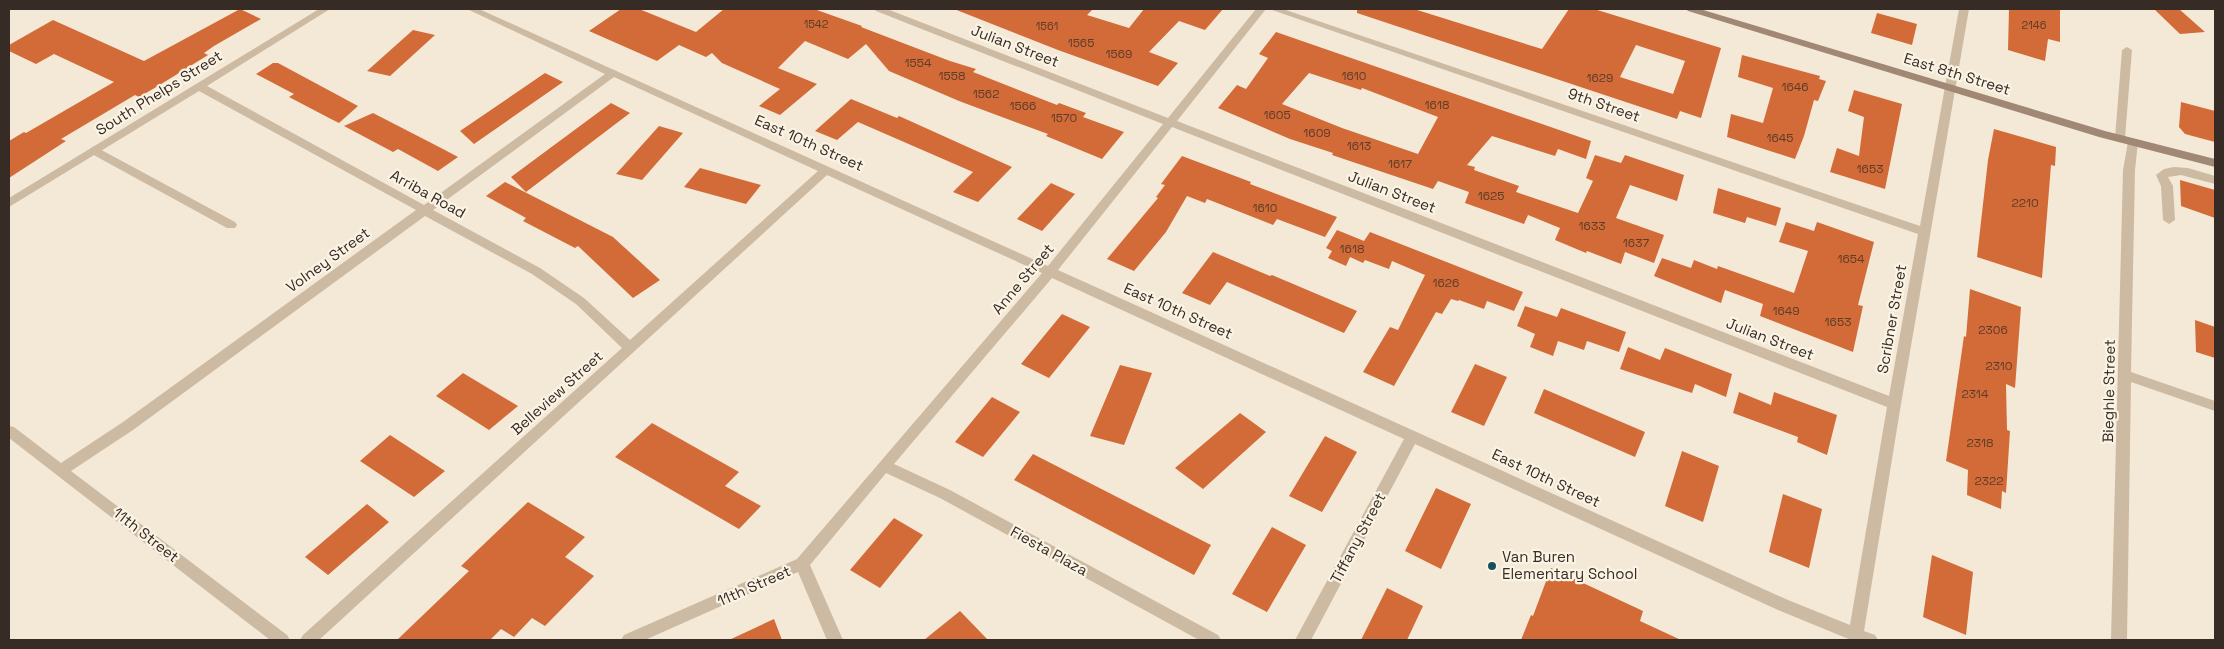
<svg xmlns="http://www.w3.org/2000/svg" width="2224" height="649" font-family="'Space Grotesk',sans-serif">
<rect width="100%" height="100%" fill="#f4e9d7"/>
<path fill="#d26b37" fill-rule="evenodd" d="M240,9L261,19L214,46L204,53L208,55L158,86L139,97L135,95L61,139L66,141L9,178V141L24,132L26,133L114,82L54,54L36,64L9,51V45L53,20L144,61Z
M621,9H639L696,32L724,9H814L862,26L861,27L950,61L976,69L973,72L1057,105L1059,103L1086,113L1083,117L1124,132L1102,159L1046,136L1048,134L959,101L889,71L866,44L848,59L805,41L778,68L817,84L780,115L759,106L780,89L722,63L712,53L706,57L679,45L657,61L589,31Z
M954,9H1093L1087,15L1129,28L1144,9H1223L1205,30L1179,21L1149,52L1178,63L1158,86L1058,50Z
M1357,9H1414L1542,49L1569,9H1594L1721,48L1701,118L1680,111L1677,119L1357,13ZM1636,45L1685,61L1673,94L1620,77Z
M2009,9H2060V42L2048,39L2045,61L2008,50Z
M2154,9H2179L2205,32L2180,34Z
M1877,13L1917,24L1912,45L1871,33Z
M413,30L435,35L390,76L367,71Z
M1276,32L1591,141L1586,159L1558,149L1555,156L1492,136L1467,165L1475,167L1474,170L1519,186L1516,192L1578,213L1593,181L1586,178L1595,155L1621,163L1625,155L1684,175L1677,201L1630,185L1616,218L1664,235L1654,263L1625,252L1621,264L1587,251L1586,253L1555,240L1560,228L1528,215L1524,224L1465,203L1469,192L1438,181L1433,189L1332,155L1333,153L1290,139L1218,108L1237,85L1246,89L1268,58L1259,54ZM1309,73L1361,90L1362,88L1438,117L1418,154L1342,128L1282,104Z
M1742,55L1820,76L1819,79L1826,81L1818,101L1814,100L1804,136L1795,159L1727,137L1731,114L1763,123L1773,88L1738,77Z
M273,63H278L358,106L339,123L331,119L289,97L294,94L256,74Z
M545,73L563,82L474,144L460,131Z
M1854,90L1902,104L1885,189L1830,172L1837,148L1859,156L1864,117L1848,111Z
M851,99L897,118L899,116L1012,167L978,202L953,192L973,172L858,122L837,140L815,131Z
M2181,102L2215,111V142L2185,134L2179,127Z
M611,103L630,113L526,192L511,177Z
M373,113L443,149L458,157L438,171L398,149L393,152L344,126Z
M659,126L683,133L642,180L616,174Z
M1994,129L2056,147L2055,166L2051,165L2042,278L1977,257L1988,160Z
M1182,156L1251,182L1250,184L1337,217L1325,237L1277,219L1273,225L1207,199L1205,203L1187,196L1166,232L1134,271L1107,259L1158,198L1156,197L1165,185L1161,184Z
M700,168L761,185L746,204L684,187Z
M2180,180L2215,190V218L2181,206Z
M505,182L613,237L660,280L633,298L578,246L575,248L523,221L526,218L486,196Z
M1051,183L1075,194L1042,231L1017,219Z
M1718,188L1781,208L1776,226L1747,217L1745,223L1713,213Z
M1786,222L1814,231L1817,222L1874,242L1858,305L1863,306L1853,352L1760,316L1763,304L1725,290L1721,303L1654,276L1662,258L1691,268L1694,260L1717,269L1718,266L1794,293L1808,251L1779,242Z
M1337,230L1364,241L1370,232L1523,292L1514,311L1487,301L1484,309L1459,300L1458,301L1451,299L1442,314L1436,312L1394,386L1363,372L1390,327L1398,330L1425,275L1392,261L1389,269L1365,260L1363,263L1350,257L1346,266L1328,258L1332,251L1326,248Z
M1213,252L1270,276L1272,275L1357,311L1344,333L1227,282L1210,305L1182,293Z
M1970,289L2021,307L2015,388L2006,384L2007,430L2010,431L2006,493L2002,491L2001,509L1967,495L1968,470L1946,461L1964,336L1966,337Z
M1525,306L1557,317L1561,308L1626,332L1619,352L1587,341L1584,350L1558,341L1553,356L1530,347L1535,334L1517,326Z
M1062,314L1090,327L1049,378L1021,364Z
M2195,320L2215,327V358L2196,352Z
M1628,347L1660,360L1665,348L1732,374L1726,397L1695,384L1692,393L1620,369Z
M1475,364L1507,377L1484,426L1451,412Z
M1120,365L1152,373L1124,445L1090,436Z
M463,373L518,406L489,430L436,396Z
M1544,389L1645,432L1635,457L1534,413Z
M1739,392L1771,405L1774,392L1837,415L1827,455L1797,442L1798,437L1733,413Z
M992,397L1020,412L983,457L955,442Z
M1240,413L1266,432L1203,489L1175,468Z
M652,423L739,472L725,486L761,506L739,529L615,457Z
M390,435L445,471L414,497L360,461Z
M1325,436L1357,452L1322,512L1289,496Z
M1682,451L1719,466L1703,522L1665,506Z
M1033,454L1211,545L1194,575L1014,480Z
M1436,488L1471,504L1441,569L1405,551Z
M1783,494L1822,509L1809,568L1769,552Z
M528,502L585,537L565,557L594,576L545,626L532,618L514,637L501,629L490,640H397L469,571L461,566Z
M367,504L389,522L328,575L305,557Z
M894,518L923,535L880,588L850,570Z
M1272,527L1306,545L1267,612L1232,594Z
M1932,555L1973,572L1966,635L1923,617Z
M1551,568L1643,611L1640,621L1681,640H1521L1531,615L1533,616Z
M1387,588L1423,606L1407,640H1361Z
M960,611L988,640H924Z
M774,619L782,640H729Z"/>
<g fill="none" stroke-linecap="round" stroke-linejoin="round">
<path fill="#cdbaa2" fill-rule="evenodd" d="M2127,47L2132,50L2125,138L2120,142L2115,138L2122,50Z
M94,146L235,222L237,225L235,228H227L90,153L89,150Z
M2174,167L2188,168L2215,176V184L2181,175L2168,177L2173,186L2175,220L2169,224L2163,220L2161,186L2156,175L2164,169Z"/>
<path fill="#cdbaa2" fill-rule="evenodd" d="M319,9H330L207,86L424,205L605,74L467,9H479L1048,266L1163,124L876,11L874,9H887L1168,118L1256,9H1266L1177,121L1889,396L1918,234L1269,9H1283L1920,226L1959,9H1969L1901,404L1864,631L1875,635L1878,640H1851L1778,610L1415,444L1311,640H1295L1404,439L1052,278L894,464L950,490L1218,635L1221,640H1199L940,498L886,473L810,565L843,640H827L798,572L645,640H621L624,635L797,559L1042,273L827,175L319,640H300L303,635L622,348L576,304L532,274L425,216L133,430L71,471L287,635L290,640H270L9,438V426L14,427L61,463L123,422L416,210L199,91L9,207V198ZM614,77L818,171L630,340L584,298L540,268L433,210ZM1172,127L1887,407L1850,625L1788,600L1058,270Z
M2133,138L2138,142L2135,170L2131,372L2215,401V411L2131,382L2127,640H2111L2123,170L2128,142Z"/>
<path fill="#a08874" fill-rule="evenodd" d="M1686,9H1700L2105,131L2215,159V167L2099,137L1688,11Z"/>
</g>
<circle fill="#17515c" stroke="#fbf3e4" stroke-width="2" cx="1492" cy="566" r="5"/>
<g text-anchor="middle" stroke-width="4.5" stroke-linejoin="round" paint-order="stroke">
<g font-size="11" fill="#5e3c2a">
<text x="816" y="28">1542</text>
<text x="2034" y="29">2146</text>
<text x="1047" y="30">1561</text>
</g>
<g font-size="12" fill="#5e3c2a">
<text x="1081" y="47">1565</text>
<text x="1119" y="58">1569</text>
<text x="918" y="67">1554</text>
<text x="952" y="80">1558</text>
<text x="1354" y="80">1610</text>
<text x="1600" y="82">1629</text>
<text x="1795" y="91">1646</text>
<text x="986" y="98">1562</text>
<text x="1437" y="109">1618</text>
<text x="1023" y="110">1566</text>
<text x="1277" y="119">1605</text>
<text x="1064" y="122">1570</text>
<text x="1317" y="137">1609</text>
<text x="1780" y="142">1645</text>
<text x="1359" y="150">1613</text>
<text x="1400" y="168">1617</text>
<text x="1870" y="173">1653</text>
<text x="1491" y="200">1625</text>
<text x="2025" y="207">2210</text>
<text x="1265" y="212">1610</text>
<text x="1592" y="230">1633</text>
<text x="1636" y="247">1637</text>
<text x="1352" y="253">1618</text>
<text x="1851" y="263">1654</text>
<text x="1446" y="287">1626</text>
<text x="1786" y="315">1649</text>
<text x="1838" y="326">1653</text>
<text x="1993" y="334">2306</text>
<text x="1999" y="370">2310</text>
<text x="1975" y="398">2314</text>
<text x="1980" y="447">2318</text>
<text x="1989" y="485">2322</text>
</g>
<g font-size="15" fill="#372c25" stroke="#fbf3e4">
<text transform="translate(1015 46) rotate(21)" y="5">Julian Street</text>
<text transform="translate(1957 74) rotate(17)" y="5">East 8th Street</text>
<text transform="translate(159 93) rotate(-32)" y="5">South Phelps Street</text>
<text transform="translate(1604 105) rotate(19)" y="5">9th Street</text>
<text transform="translate(809 143) rotate(24)" y="5">East 10th Street</text>
<text transform="translate(1392 192) rotate(21)" y="5">Julian Street</text>
<text transform="translate(428 194) rotate(29)" y="5">Arriba Road</text>
<text transform="translate(328 260) rotate(-36)" y="5">Volney Street</text>
<text transform="translate(1023 279) rotate(-50)" y="5">Anne Street</text>
<text transform="translate(1178 311) rotate(24)" y="5">East 10th Street</text>
<text transform="translate(1892 319) rotate(-80)" y="5">Scribner Street</text>
<text transform="translate(1770 339) rotate(21)" y="5">Julian Street</text>
<text transform="translate(2109 391) rotate(-89)" y="5">Bieghle Street</text>
<text transform="translate(557 393) rotate(-42)" y="5">Belleview Street</text>
<text transform="translate(1546 478) rotate(25)" y="5">East 10th Street</text>
<text transform="translate(146 535) rotate(38)" y="5">11th Street</text>
<text transform="translate(1358 538) rotate(-62)" y="5">Tiffany Street</text>
<text transform="translate(1049 551) rotate(29)" y="5">Fiesta Plaza</text>
<text transform="translate(754 586) rotate(-24)" y="5">11th Street</text>
</g>
<g font-size="15" fill="#372c25" stroke="#fbf3e4" text-anchor="start">
<text x="1502" y="562">Van Buren<tspan x="1502" dy="17">Elementary School</tspan></text>
</g>
</g>
<rect width="2224" height="649" fill="none" stroke="#372c25" stroke-width="20"/>
</svg>
